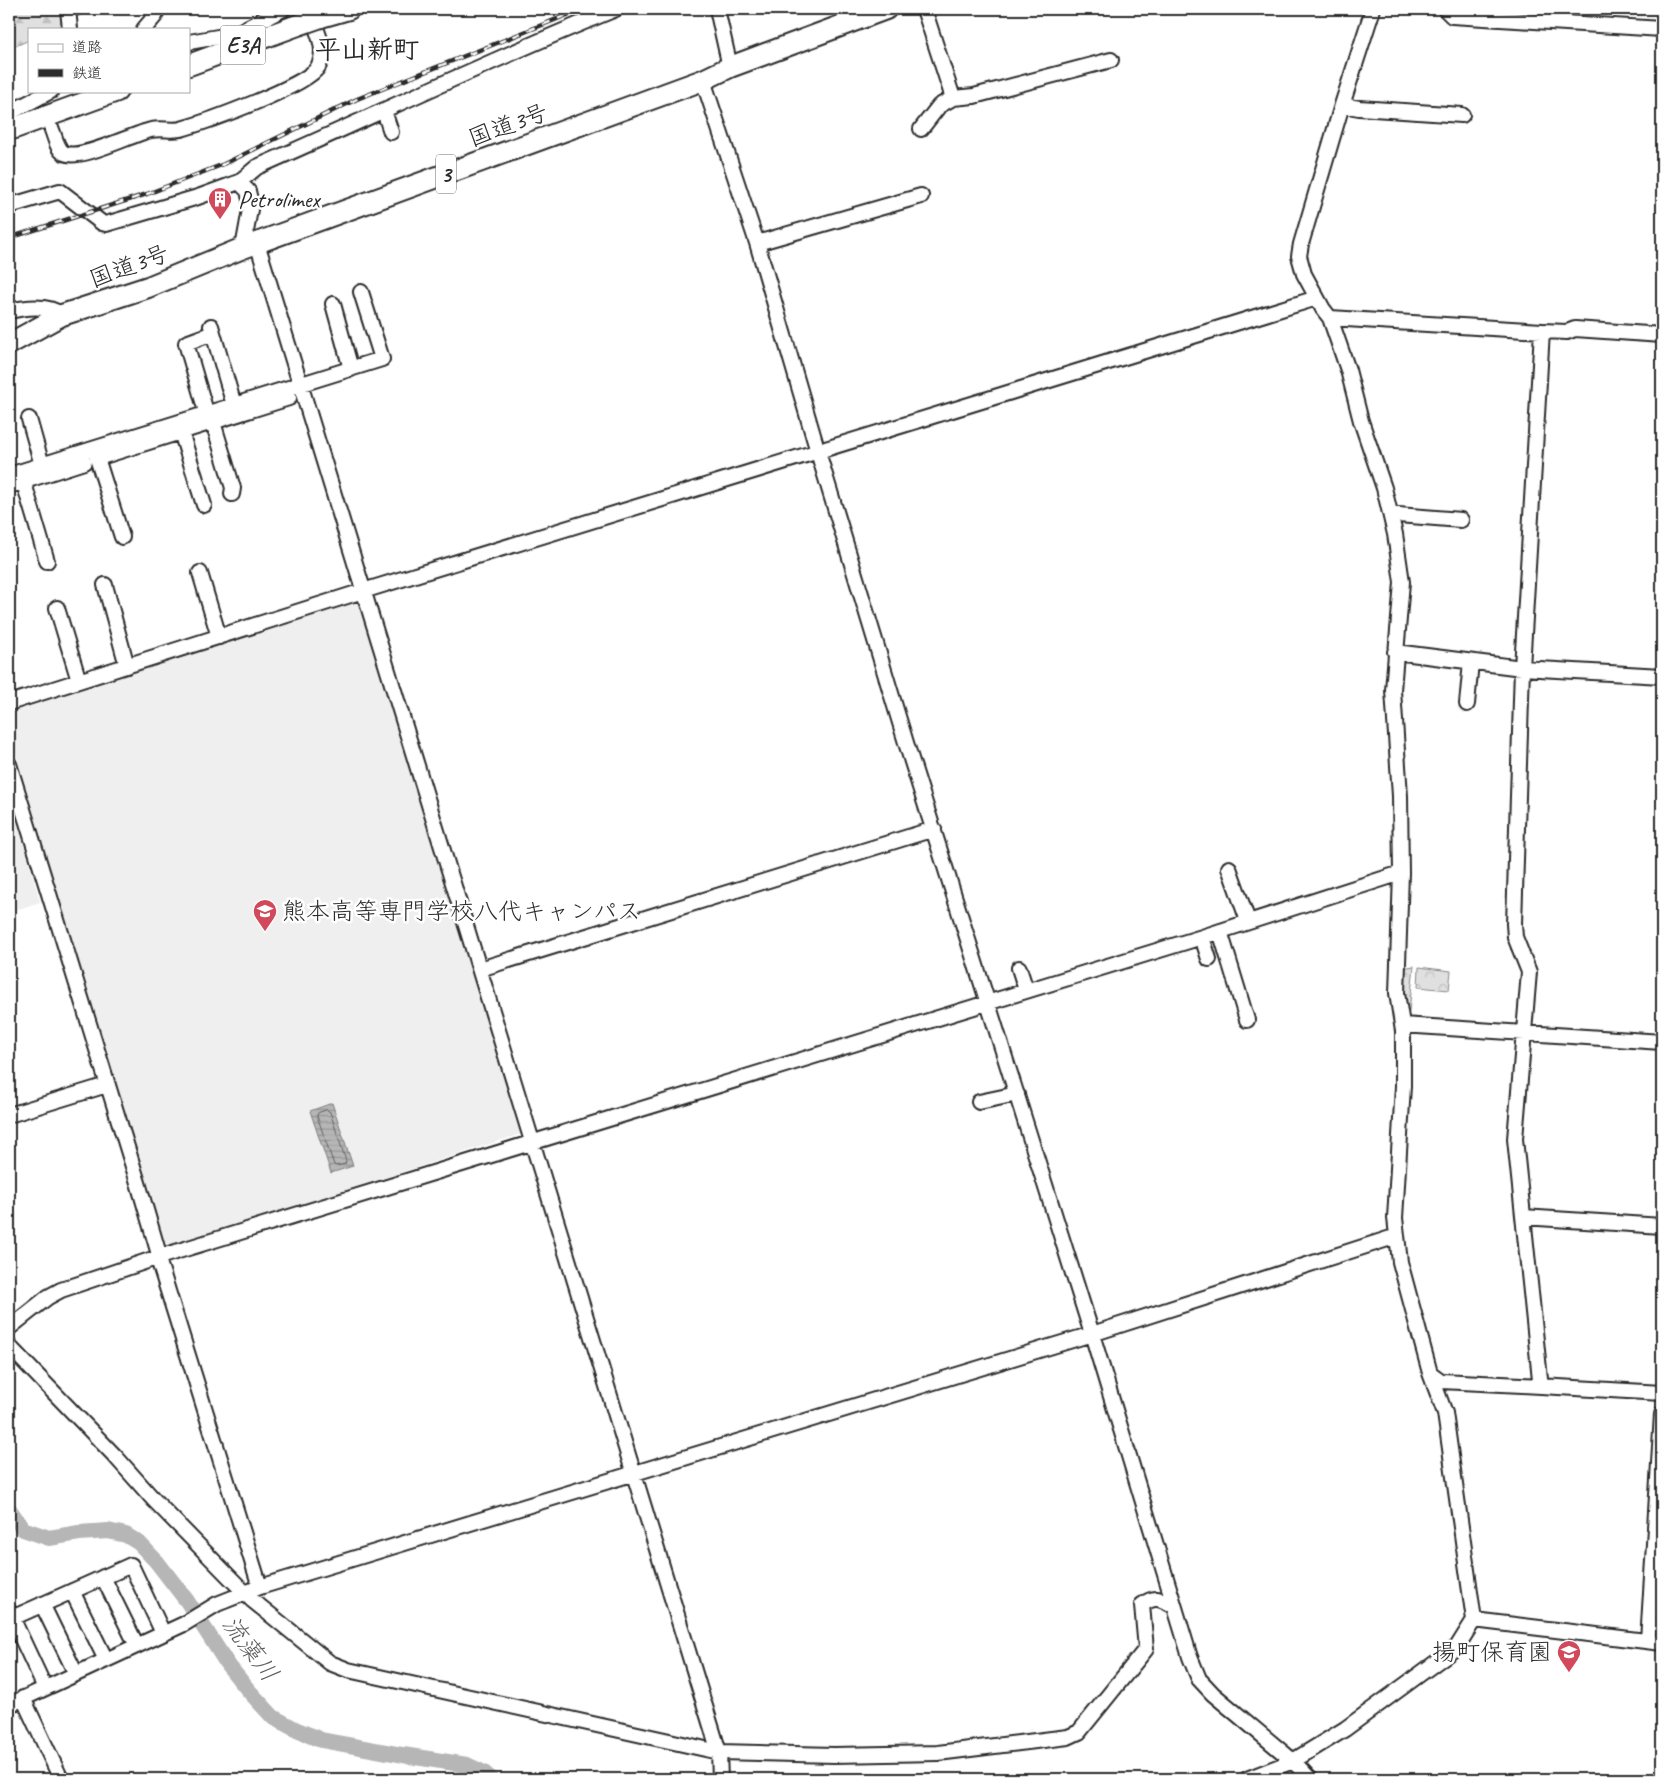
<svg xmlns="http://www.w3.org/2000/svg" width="1671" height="1788" font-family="Caveat,'Klee One',sans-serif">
<defs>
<pattern id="forest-firs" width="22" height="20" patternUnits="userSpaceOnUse" patternTransform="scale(1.25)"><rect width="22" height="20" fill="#e0e0e0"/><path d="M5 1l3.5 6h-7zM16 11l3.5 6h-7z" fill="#c0c0c0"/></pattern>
<pattern id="park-crowns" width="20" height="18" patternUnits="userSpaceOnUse" patternTransform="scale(1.25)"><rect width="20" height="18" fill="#e0e0e0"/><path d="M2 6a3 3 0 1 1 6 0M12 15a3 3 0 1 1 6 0" fill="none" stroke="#c0c0c0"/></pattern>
<pattern id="water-rules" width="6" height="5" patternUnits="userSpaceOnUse" patternTransform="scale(1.25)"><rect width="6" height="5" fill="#b6b6b6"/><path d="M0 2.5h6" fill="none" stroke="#949494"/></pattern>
</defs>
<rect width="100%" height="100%" fill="#fff"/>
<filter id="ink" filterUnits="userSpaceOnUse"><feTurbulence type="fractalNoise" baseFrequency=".02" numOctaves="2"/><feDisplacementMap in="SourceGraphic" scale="10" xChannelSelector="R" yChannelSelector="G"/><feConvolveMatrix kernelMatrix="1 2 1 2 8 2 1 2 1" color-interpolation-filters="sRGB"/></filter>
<g filter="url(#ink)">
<path fill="#efefef" d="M362,601L521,1134L165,1248L9,731V708L79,681Z
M9,791L40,902L9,912Z"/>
<path fill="url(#forest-firs)" stroke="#868686" d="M9,9H92L54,29H29V40L9,49Z"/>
<path fill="url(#park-crowns)" stroke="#868686" d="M1414,966L1409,1011L1405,1012L1402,968Z
M1419,967L1451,971L1449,990L1418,987Z"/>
<path fill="url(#water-rules)" stroke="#7e7e7e" d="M332,1103L353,1166L331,1173L310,1111Z"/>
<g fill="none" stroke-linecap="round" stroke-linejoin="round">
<path stroke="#636363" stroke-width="1" d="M327,1110L330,1112L346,1161L345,1164L336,1166L334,1165L317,1116L318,1113Z"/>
<path stroke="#b6b6b6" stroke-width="16" d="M9,1509L23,1529L49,1538L79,1533L108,1531L126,1535L139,1543L157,1562L187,1601L228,1665L249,1691L273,1717L297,1730L321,1740L403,1755L467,1765L484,1773L491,1779"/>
<g stroke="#2b2b2b" stroke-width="18">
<path id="minor" d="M68,9L70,29
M717,9L730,67
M924,9L953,98
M1445,9L1452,16L1662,29
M144,29L155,16L157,9
M189,42L235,34L283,9
M703,80L757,243L818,452L907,746L1092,1334L1190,1657L1199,1679L1213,1694L1293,1761L1310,1779
M1342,105L1359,108L1462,115
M384,111L391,132
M9,113L51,91
M921,129L939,106L953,98L974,96L1111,60
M52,130C55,137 57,149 64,153C81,161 132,134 151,130C161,128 172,131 181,129C206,122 307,86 318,67C329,48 314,27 309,9
M239,182L257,167C376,115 494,58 616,9
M9,206L60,191L102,223L106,224L198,197L239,182L248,191L251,204L243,248
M257,243L719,1752L720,1779
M757,243L921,196
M333,304L351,369
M9,311C26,307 48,304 62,315
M1330,318L1542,331L1567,332L1575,329L1662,335
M211,326L236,412
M1542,331L1522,668L1514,924L1515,937L1529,972L1515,1139L1540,1379L1541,1386L1662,1393
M29,419L42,465
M209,422L186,343L213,333
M213,422L233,488L232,494
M181,432L204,505
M104,456L289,398
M97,458L122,537
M21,473L47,561
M9,475L382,359L361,292
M9,486L84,462
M1391,516L1398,515L1461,520
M200,573L219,637
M105,585L127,666
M57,608L79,681
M1395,652L1522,668L1662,676
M9,703L363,591L1317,298
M1467,704L1471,662
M9,764L139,1186L158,1251L159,1262L260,1587
M1229,868L1248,921
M1220,931L1247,1020
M1202,937L1209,959
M1019,968L1026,990
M480,969L934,829
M1402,1025L1662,1042
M979,1102L1017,1094
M9,1115L107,1085
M1523,1217L1662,1226
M9,1328L48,1297L61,1290L159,1257L1202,937L1401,873
M9,1346L115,1456L154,1500L252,1600L330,1663L348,1670L719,1752L834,1755L938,1753L1068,1737L1079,1732L1146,1649L1142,1605C1155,1595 1161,1599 1174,1606
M1430,1373L1441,1381L1541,1386
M103,1577L137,1646
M72,1591L106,1660
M42,1604L76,1674
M9,1611L45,1688
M12,1618L131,1565L163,1633
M1474,1620L1662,1643
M1648,1641L1662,1414
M23,1698L61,1779
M9,1705L184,1624L217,1604L260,1587L1092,1334L1397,1236
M1247,1779L1293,1761L1345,1729L1457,1647L1474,1620L1445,1413L1430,1373L1400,1262L1395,1218L1403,1086V1031L1397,993L1401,873L1400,796L1393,690L1402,582L1395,534L1384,488L1361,421L1348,370L1330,318L1323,309L1304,274L1299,256L1301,244L1342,105L1373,9"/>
</g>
<g stroke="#2b2b2b" stroke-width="24">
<path id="highway" d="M321,17L349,9
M189,65L298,25
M9,130L117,91
M9,344L62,315L148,287L243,248L703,80L730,67L886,9"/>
</g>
<use href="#minor" stroke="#fff" stroke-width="14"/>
<use href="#highway" stroke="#fff" stroke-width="20"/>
<g stroke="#2b2b2b" stroke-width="4.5">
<path id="rail" d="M9,238L147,194L224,164L357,99L582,9"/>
</g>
<use href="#rail" stroke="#fff" stroke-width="2.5" stroke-dasharray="8" stroke-linecap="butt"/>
<g stroke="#2b2b2b" stroke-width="24" stroke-linecap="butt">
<path id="highway-bridge" d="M298,25L321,17"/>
</g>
<use href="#highway-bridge" stroke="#fff" stroke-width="20"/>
</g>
</g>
<defs>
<g id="building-pin" transform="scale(1.25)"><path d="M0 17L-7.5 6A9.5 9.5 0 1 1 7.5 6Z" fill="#d1495b" stroke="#fff"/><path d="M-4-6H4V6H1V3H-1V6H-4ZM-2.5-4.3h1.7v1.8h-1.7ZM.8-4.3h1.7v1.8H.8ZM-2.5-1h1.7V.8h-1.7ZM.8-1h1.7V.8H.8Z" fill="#fff"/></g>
<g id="university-pin" transform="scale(1.25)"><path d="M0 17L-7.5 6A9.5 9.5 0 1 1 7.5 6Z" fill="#d1495b" stroke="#fff"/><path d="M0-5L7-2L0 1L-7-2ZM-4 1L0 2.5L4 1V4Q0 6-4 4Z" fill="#fff"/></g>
<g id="school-pin" transform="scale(1.25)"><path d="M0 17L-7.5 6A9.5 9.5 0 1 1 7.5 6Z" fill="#d1495b" stroke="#fff"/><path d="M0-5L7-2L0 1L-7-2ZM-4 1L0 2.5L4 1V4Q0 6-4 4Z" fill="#fff"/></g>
</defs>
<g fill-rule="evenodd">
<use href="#building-pin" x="220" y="199"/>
<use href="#university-pin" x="265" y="911"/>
<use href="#school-pin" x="1569" y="1652"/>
</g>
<g text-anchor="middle" stroke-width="5" stroke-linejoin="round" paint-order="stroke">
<g fill="#fff" stroke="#6b6b6b" stroke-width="1">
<rect x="220.5" y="25.5" width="45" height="39" rx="4"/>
<rect x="436" y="154.5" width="20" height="39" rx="4"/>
</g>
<g font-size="22" font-weight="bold" fill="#2b2b2b">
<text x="243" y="53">E3A</text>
<text x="446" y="182">3</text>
</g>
<g font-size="24" fill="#2b2b2b" stroke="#fff">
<text transform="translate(508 125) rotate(-20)" y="8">国道3号</text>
<text transform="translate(129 266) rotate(-20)" y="8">国道3号</text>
</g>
<g font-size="24" fill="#2b2b2b" stroke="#fff" text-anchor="start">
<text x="238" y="207">Petrolimex</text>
<text x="282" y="919">熊本高等専門学校八代キャンパス</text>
<text x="1552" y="1660" text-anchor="end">揚町保育園</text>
</g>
<g font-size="25" font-style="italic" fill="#5c5c5c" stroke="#fff">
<text transform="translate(251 1648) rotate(53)" y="9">流藻川</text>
</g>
<g font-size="26" font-weight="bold" fill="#2b2b2b" stroke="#fff">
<text x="367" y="58">平山新町</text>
</g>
</g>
<rect width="1671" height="1788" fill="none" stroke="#fff" stroke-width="30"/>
<rect x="15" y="15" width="1641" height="1758" fill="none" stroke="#2b2b2b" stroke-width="2" filter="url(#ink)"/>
<rect x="28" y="28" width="162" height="65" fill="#ffffff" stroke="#aaaaaa"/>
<rect x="38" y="44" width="25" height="8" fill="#ffffff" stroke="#aaaaaa"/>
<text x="72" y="52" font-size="15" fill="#2b2b2b">道路</text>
<rect x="38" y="69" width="25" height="8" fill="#2b2b2b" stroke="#aaaaaa"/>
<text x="72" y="78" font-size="15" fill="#2b2b2b">鉄道</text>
</svg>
